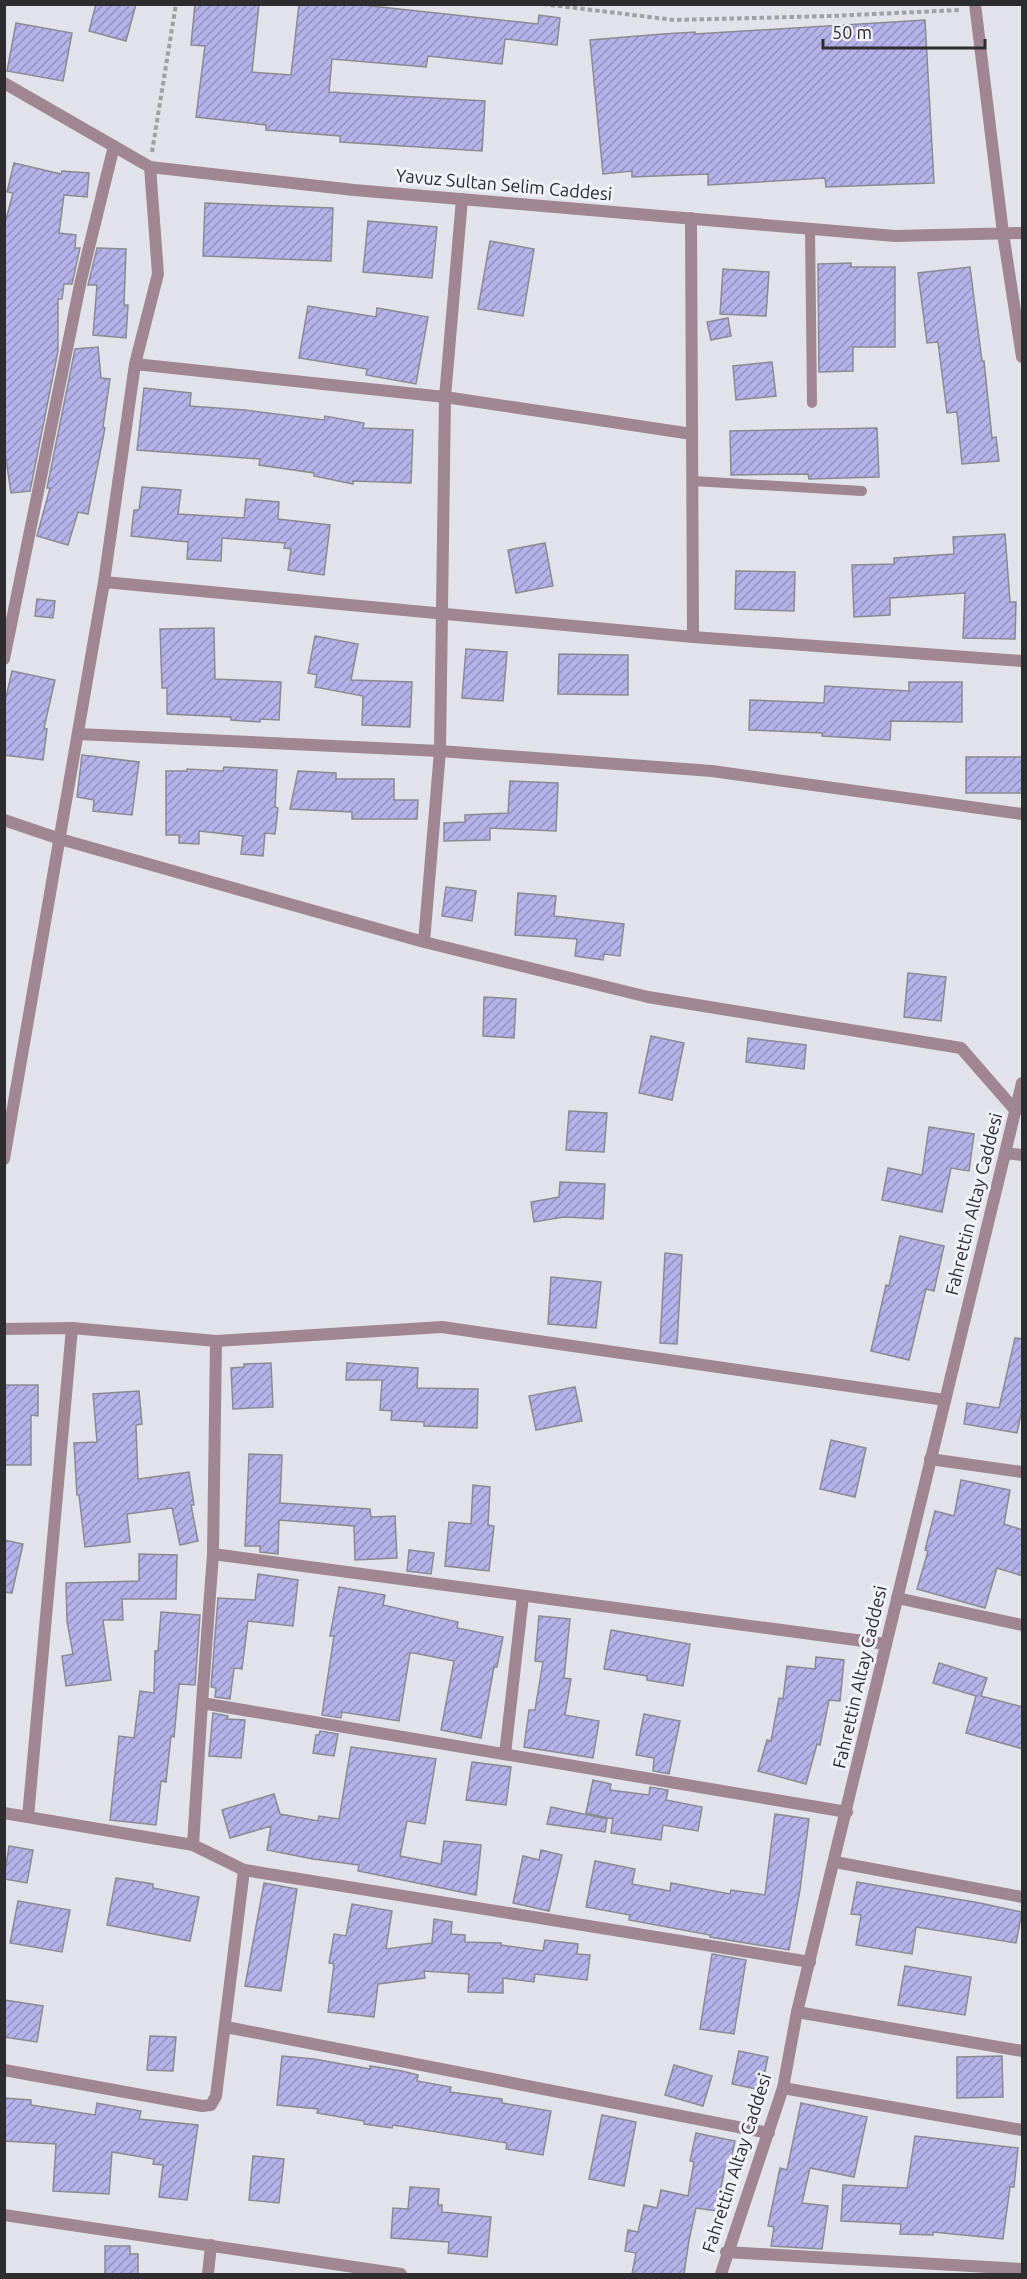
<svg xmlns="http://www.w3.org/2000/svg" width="1027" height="2279" font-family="Ubuntu,sans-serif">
<defs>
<pattern id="building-hatch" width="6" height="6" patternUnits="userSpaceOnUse" patternTransform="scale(1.5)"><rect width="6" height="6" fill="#b4b2e9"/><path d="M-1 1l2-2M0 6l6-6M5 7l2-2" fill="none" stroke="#9391bd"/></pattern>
</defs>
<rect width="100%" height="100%" fill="#e2e3ea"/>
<path fill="url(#building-hatch)" stroke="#8a8a91" stroke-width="1.5" d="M96,4H136L126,41L89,31Z
M195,4H259L252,72L291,75L299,4H353L538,24L539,15L560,18L557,45L505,39L502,64L428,56L426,67L332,59L329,92L485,101L482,151L340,142V136L266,130V125L196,117L205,46L191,45Z
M925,20L934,183L826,187L825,178L708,185V174L632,177V171L603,174L590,40L663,34L695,32V34Z
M16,23L72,33L63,81L7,71Z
M14,163L61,174L62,171L89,173L87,197L64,195L59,233L76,235L75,248H80L72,284H64L62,299H58V351L30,491L11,493L4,446V227L13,193L7,192Z
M205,203L333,208L331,261L203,256Z
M368,221L437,227L432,278L363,272Z
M490,241L534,249L523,316L478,309Z
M97,248L126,249L124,305H128L126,338L93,335L97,285H88Z
M851,263V267H895V347H853V371L819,372L818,264Z
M970,267L982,361H984L992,438L996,437L999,461L962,464L957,412L947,413L938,342L927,343L918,273Z
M723,269L769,272L766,316L720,314Z
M308,306L376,317L377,308L428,317L416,384L366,375L367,369L299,358Z
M728,318L731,336L711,340L707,322Z
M98,347L101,378L110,379L103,427L105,428L88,514L78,512L68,545L37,536L50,488H47L75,349Z
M772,362L776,396L736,400L733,366Z
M144,388L191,393L190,406L245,410L324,420L325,416L364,423L363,428L413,430L411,483L353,481V484L314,476V473L259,465L260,459L137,450Z
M877,428L879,477L809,479L808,474L731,475L730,431Z
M142,487L181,490L178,514L244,518L246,499L279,502L278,519L330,525L324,575L288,570L291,549L284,548L285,543L222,538L221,561L187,559L188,542L131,536L134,510H139Z
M1005,534L1010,602H1016L1015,639L963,638L965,593L890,598V615L854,617L852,565L894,564V558L954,554L953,537Z
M545,543L553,586L516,593L508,550Z
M736,571L795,572L794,611L735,609Z
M37,599L55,601L53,618L35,616Z
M214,628L215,679L281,682L279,720L260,719V722L231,720V717L167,714V688H162L160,629Z
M315,636L358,644L351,680L412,682L410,727L362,725L363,696L315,687L317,675L308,673Z
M466,649L507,652L503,701L462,698Z
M559,654L628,655V695L558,694Z
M12,671L55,680L44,728L47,729L43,760L4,755V706Z
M909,682H962V722L891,721L890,740L822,736V733L749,730L750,700L824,703L825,686L909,691Z
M82,755L139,762L132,815L93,811L94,800L77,797Z
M966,757H1023V793H966Z
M224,767L277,770L275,807L278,808L275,834L265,833L263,856L241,854L243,836L199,831V844L179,843V835H166V771H187V769L223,771Z
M298,771L336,773V779H394V800H418L417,819H352V812L290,809Z
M510,781L558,783L556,831L490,828V840L444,841V823L465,822V815L508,813Z
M446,887L476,891L472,921L442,916Z
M518,893L556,896L554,916L624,924L620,956L604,954L603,960L575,956L577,939L515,935Z
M908,973L946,977L941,1021L904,1017Z
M484,997L516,999L514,1038L483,1036Z
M651,1036L684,1043L672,1100L639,1093Z
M748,1038L806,1045L804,1069L746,1062Z
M569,1111L607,1113L604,1152L566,1150Z
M929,1127L974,1134L969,1171L951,1168L942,1212L882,1200L888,1168L922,1175Z
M560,1182L605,1184L603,1219L564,1217L534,1222L531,1202L559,1197Z
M900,1236L944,1246L934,1291L926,1289L909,1360L871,1351L886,1285L889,1286Z
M665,1253L682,1255L677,1344L660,1343Z
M551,1277L601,1282L596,1328L548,1324Z
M1015,1338L1023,1339V1405L1017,1433L964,1424L967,1403L999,1408Z
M271,1363L273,1407L233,1409L231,1368L244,1367V1364Z
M347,1363L418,1368L417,1388L478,1389L477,1428L424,1426V1422L391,1420L392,1411L380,1410L382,1380H346Z
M4,1385H38V1416L31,1415V1465H4Z
M575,1387L582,1421L536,1430L529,1396Z
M139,1391L142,1424L136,1425L138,1479L189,1472L194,1505H191L198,1541L180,1545L172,1508L127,1514L130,1542L85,1547L79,1495H77L74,1443L97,1442L93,1394Z
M831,1440L866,1448L855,1497L820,1489Z
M249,1454L282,1455L280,1503L370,1509L371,1517L395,1516L397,1558L355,1560L354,1526L279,1520L278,1554L260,1552V1546H245Z
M961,1480L1010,1490L1004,1524L1023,1530V1576L997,1568L985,1608L917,1589L928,1551L925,1550L935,1511L954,1516Z
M473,1485L490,1487L488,1525L494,1526L489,1571L445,1566L449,1522L471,1524Z
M4,1540L23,1544L12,1593L4,1592Z
M409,1550L434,1553L431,1574L407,1571Z
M139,1554L177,1555L176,1599H122L123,1620H103L111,1680L66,1686L62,1656L73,1654L67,1621L66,1583L139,1581Z
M258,1574L298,1580L293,1626L248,1621L242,1669L234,1668L230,1699L215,1697L216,1688L211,1687L218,1598L255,1600Z
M339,1587L385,1595L383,1605L458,1622L457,1628L503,1637L497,1667H494L481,1738L441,1730L454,1661L414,1653H410L399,1721L342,1712L341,1718L322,1715L334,1636H330Z
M161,1612L200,1615L195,1685L179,1684L174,1737L171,1736L166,1782L161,1781L156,1825L110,1820L119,1736L134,1738L140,1691L154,1693L155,1651H158Z
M539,1616L570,1619L564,1678L571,1679L565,1715L599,1721L593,1758L524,1747L529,1710H535L543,1662L535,1661Z
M611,1630L690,1644L683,1686L647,1680V1676L604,1669Z
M816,1657L844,1660L840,1701L829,1700L820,1745L817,1744L806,1784L758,1771L767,1740L771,1741L779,1698L783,1699L787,1666L815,1669Z
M939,1663L987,1678L981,1696L1023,1707V1749L966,1733L976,1696L933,1683Z
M213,1713L228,1716L227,1719L245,1720L241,1758L209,1756Z
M644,1714L680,1721L669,1774L653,1771L654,1758L636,1755Z
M320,1731L338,1734L334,1756L313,1753L316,1735H319Z
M351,1747L436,1759L425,1824L407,1821L400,1856L441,1864L444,1841L481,1845L476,1895L358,1871L359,1865L313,1859L267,1850L271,1826L230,1838L222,1810L274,1794L280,1814L318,1821L319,1816L339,1819Z
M472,1762L511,1767L506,1805L466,1800Z
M593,1780L611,1784L610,1790L649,1795L650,1787L668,1790L666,1800L702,1807L698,1831L663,1825L661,1840L611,1833L613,1819L586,1813Z
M551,1807L607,1819L605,1832L547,1824Z
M775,1814L809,1819L800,1890L789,1950L710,1937V1935L629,1920L630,1915L586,1907L595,1861L635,1869L632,1884L670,1891L671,1883L730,1894L731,1890L765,1895Z
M9,1846L33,1850L27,1883L4,1879Z
M541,1850L562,1855L549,1911L513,1903L523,1856L539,1860Z
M116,1878L153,1884V1888L199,1897L190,1941L107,1925Z
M857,1882L980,1903L1022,1912L1016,1943L916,1927L912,1954L856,1945L861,1915L851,1914Z
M264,1883L297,1889L281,1991L245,1986Z
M18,1901L70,1910L62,1952L10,1943Z
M352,1904L392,1911L386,1949L432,1943L434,1919L452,1922L451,1934L465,1935V1942L501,1943V1945L543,1951L545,1940L578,1944L577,1954L590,1955L587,1980L535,1974L534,1982L503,1978V1993L468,1992L469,1974L424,1971L425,1978L378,1984L374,2017L328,2012L334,1964L329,1963L334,1934L346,1936Z
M712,1954L746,1960L734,2034L700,2029Z
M905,1966L971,1977L965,2015L898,2005Z
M4,2000L43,2006L37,2042L4,2037Z
M150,2036L176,2037L173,2071L147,2070Z
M739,2051L768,2057L761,2090L732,2084Z
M282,2056L314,2059L370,2069V2066L402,2071L418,2075L417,2081L451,2087L450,2092L502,2099V2103L551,2111L543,2155L506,2149L507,2143L393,2125L392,2128L364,2124V2121L317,2113L318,2109L277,2105Z
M1002,2056L1003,2097L957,2098V2057Z
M674,2065L712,2076L703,2106L665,2095Z
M4,2098L31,2100V2105L95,2115L97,2103L141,2111L139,2119L198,2125L187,2200L159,2197L163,2165L153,2164L154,2159L112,2152L109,2194L53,2191L56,2144L4,2141Z
M801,2103L867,2117L854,2177L810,2168L802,2203L828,2206L822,2249L771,2246L774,2227L768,2226L780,2168L787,2170Z
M602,2115L636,2122L624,2186L589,2179Z
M696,2133L735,2141L729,2169L725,2168L716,2211L696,2208L689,2240L684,2274H632L636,2253L625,2251L628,2230L638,2232L644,2205L657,2208L661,2190L688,2196L694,2162L690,2161Z
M915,2136L1018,2148L1014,2187H1010L1003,2239L933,2232V2235L900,2234L901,2224L841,2221L843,2185L907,2188Z
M253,2156L284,2159L279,2203L249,2200Z
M410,2187L439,2189L438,2205H442V2212L491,2217L487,2257L448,2253L449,2242L391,2238L393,2208L408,2209Z
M105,2246H130V2254H138V2274H105Z"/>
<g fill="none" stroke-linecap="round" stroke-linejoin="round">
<path stroke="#a0a0a6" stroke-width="4" stroke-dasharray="4.5 3" stroke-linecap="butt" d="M543,4L674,20L831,16L960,10
M152,152L176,4"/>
<path stroke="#9f8692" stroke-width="10" d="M810,228L812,403
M693,481L862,491"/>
<path stroke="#9f8692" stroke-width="12" d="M691,218L693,637
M135,364L445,397L692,434
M104,582L693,637L1022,661
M4,659L81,280L114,146
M78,734L440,751L712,771L1022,814
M4,820L60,839L424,942L648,997L961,1048L1016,1111
M424,942L440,751L445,397L462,199
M4,1159L104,582L135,364L158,274L150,167
M4,1329L72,1328L216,1341L442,1327L945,1400
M930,1459L1022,1472
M213,1554L886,1644
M897,1598L1022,1625
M202,1703L213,1554L216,1341
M505,1754L523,1596
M4,1813L193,1845L244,1870L810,1962
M28,1817L72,1328
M193,1845L202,1703L847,1812
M835,1862L1022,1897
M797,2012L1022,2051
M226,2027L769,2133
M4,2070L202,2106L211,2105L216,2096L244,1870
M783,2088L1022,2130
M4,2215L401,2274
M726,2252L1022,2269
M208,2274L211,2245"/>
<path stroke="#9f8692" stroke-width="12" d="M975,4L1003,233L1022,357
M4,83L150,167L354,190L895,236L1022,233
M1005,1153L1022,1155
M721,2274L783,2088L797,2012L1022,1083"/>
</g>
<g text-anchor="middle" stroke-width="6" stroke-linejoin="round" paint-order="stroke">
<g font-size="18" fill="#2d2d30" stroke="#f0f0f8">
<text transform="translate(504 185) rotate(5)" y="6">Yavuz Sultan Selim Caddesi</text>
<text transform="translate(974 1204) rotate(-76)" y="6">Fahrettin Altay Caddesi</text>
<text transform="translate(860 1677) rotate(-77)" y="6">Fahrettin Altay Caddesi</text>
<text transform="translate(737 2163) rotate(-72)" y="6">Fahrettin Altay Caddesi</text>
</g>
</g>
<rect width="1027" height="2279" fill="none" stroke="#2d2d30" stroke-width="12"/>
<path d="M823 39v9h162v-9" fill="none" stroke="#2d2d30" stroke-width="3"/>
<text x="832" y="39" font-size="18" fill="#2d2d30" stroke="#f0f0f8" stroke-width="4.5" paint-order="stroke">50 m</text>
</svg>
